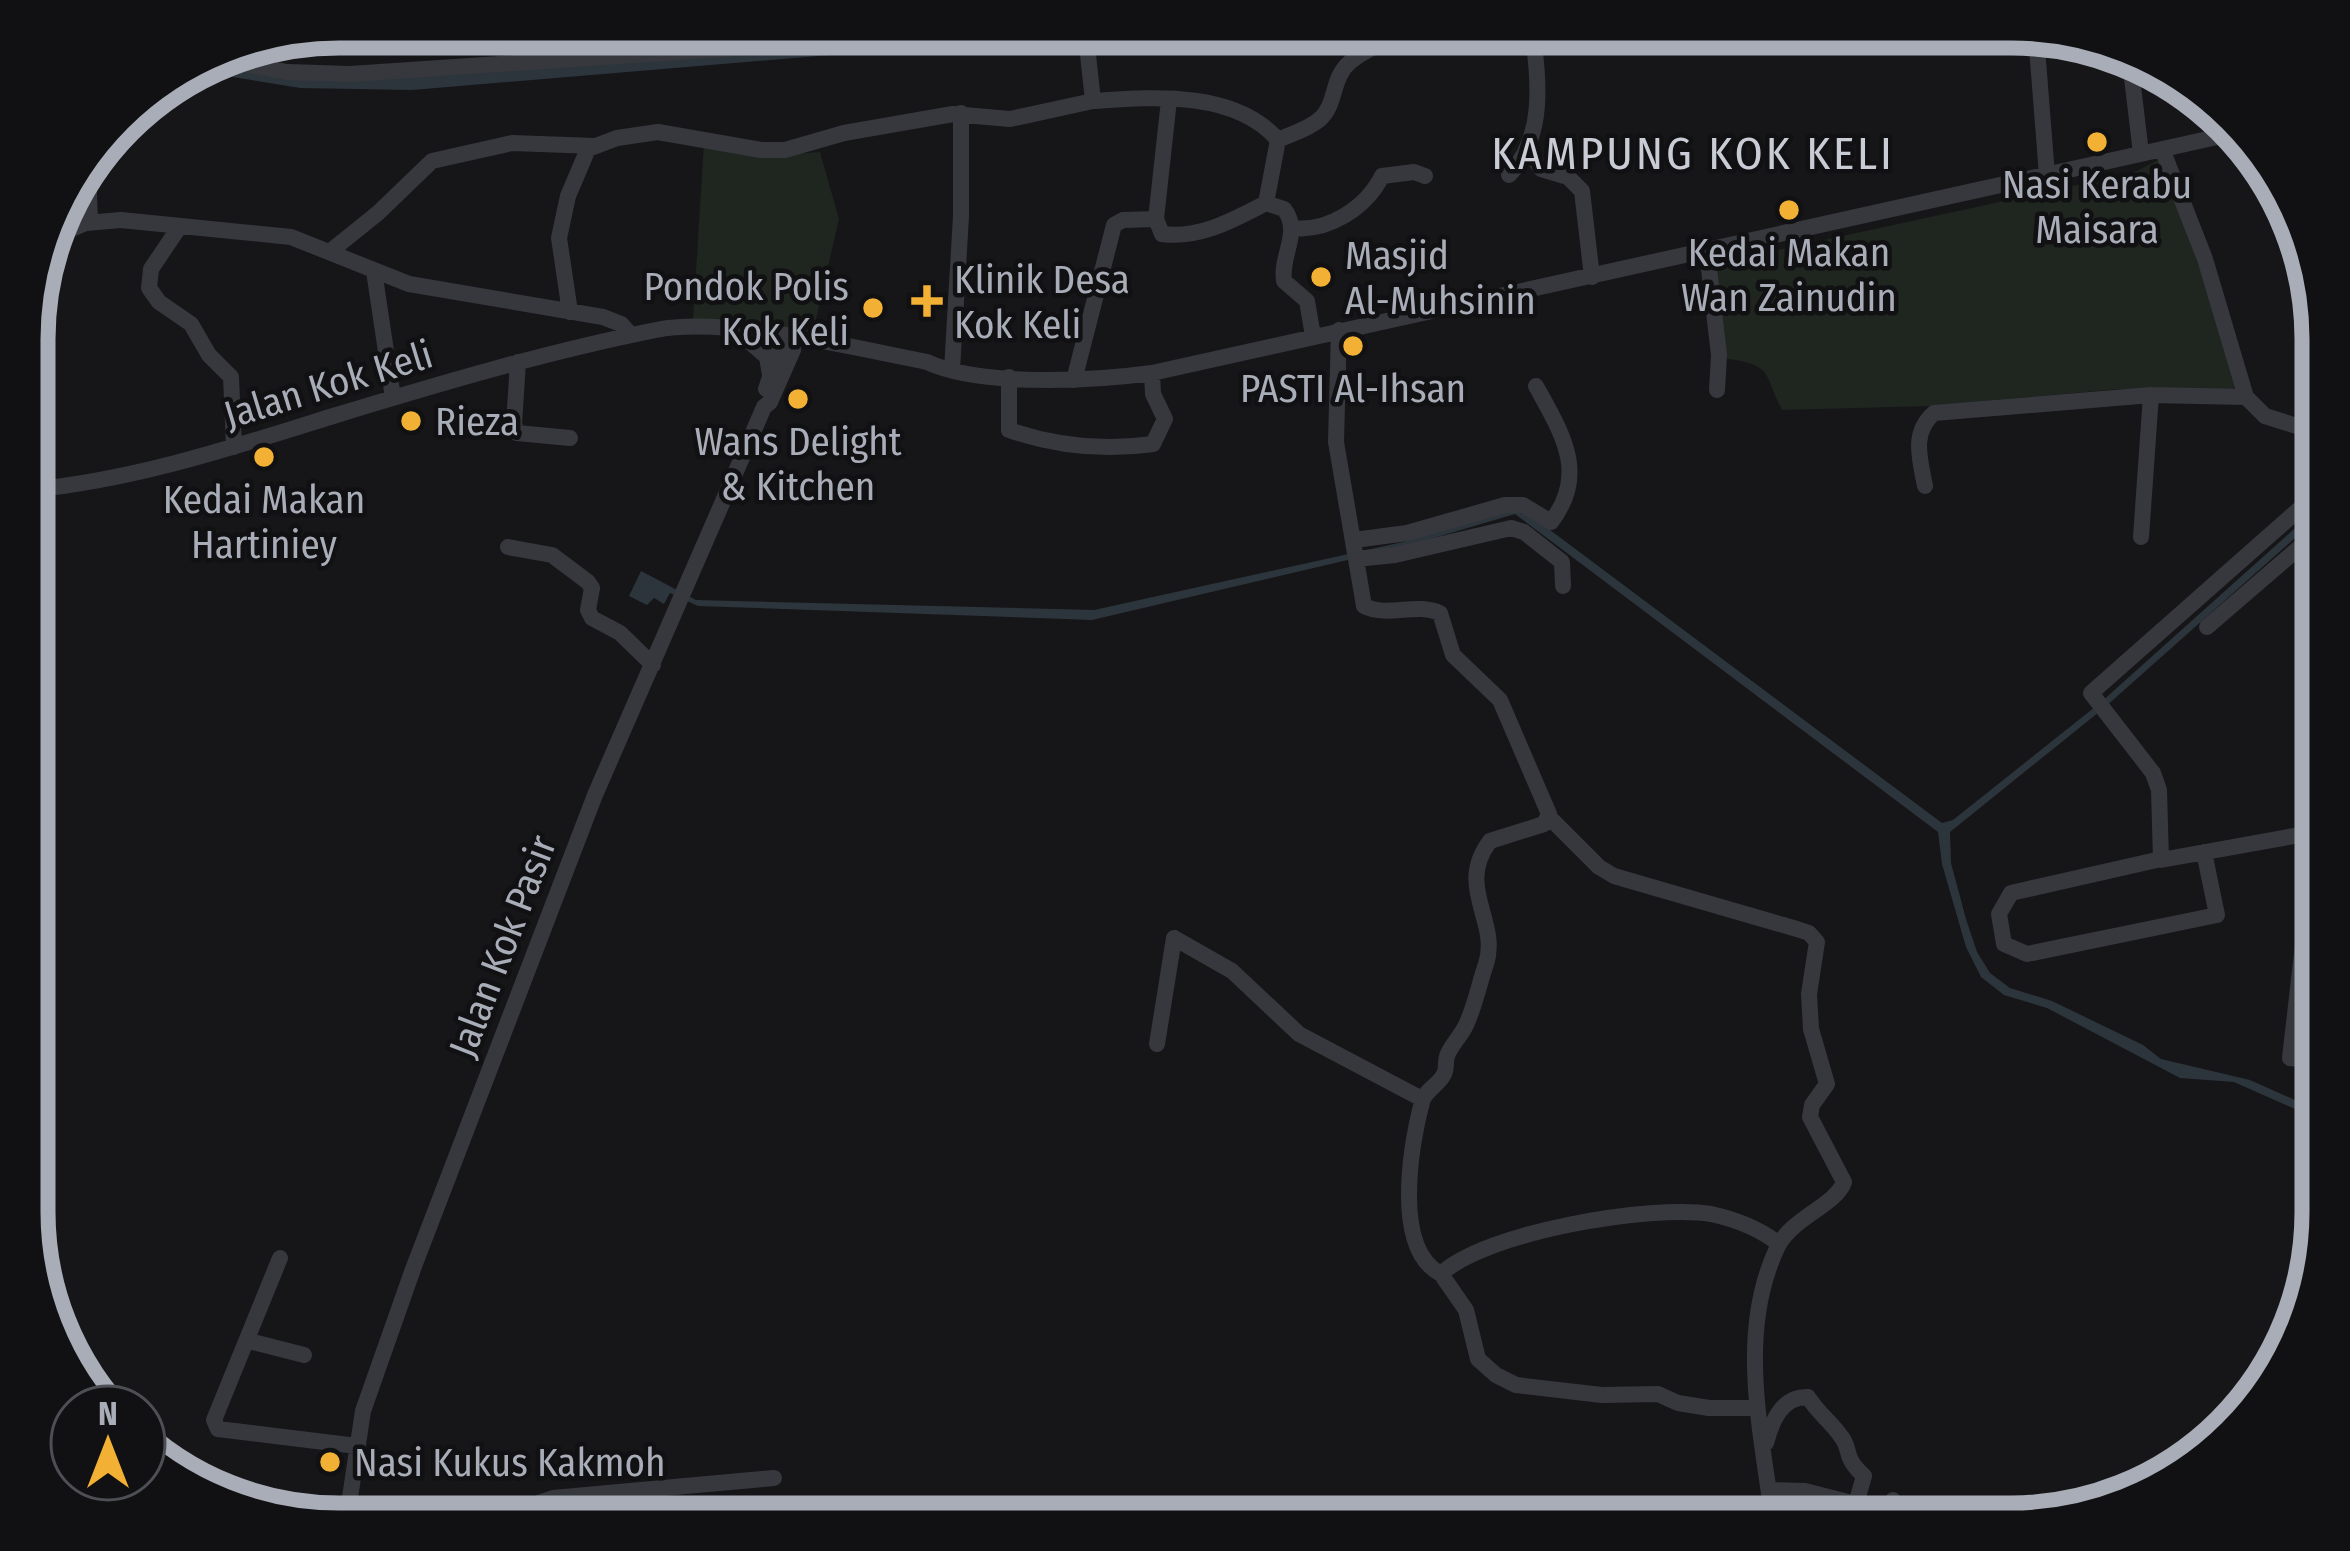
<svg xmlns="http://www.w3.org/2000/svg" width="2350" height="1551" font-family="'Fira Sans Condensed',sans-serif">
<rect width="100%" height="100%" fill="#161618"/>
<path fill="#1e261f" d="M704,143L768,156L820,152L839,219L813,332L693,319Z
M2162,158L2239,382L2232,391L2118,389L1930,406L1782,410C1763,372 1774,365 1723,358L1713,264L2133,173Z"/>
<path fill="#2c353c" d="M624,27H632L635,59L844,48L1084,27H1164L412,90L300,88L189,70L206,60L297,78L627,60Z
M2322,504V514L2104,708L1950,832L1951,863L1966,919L1977,952L1990,973L2010,988L2052,1001L2143,1045L2161,1059L2250,1080L2322,1112V1121L2234,1082L2180,1078L2047,1008L2004,995L1981,977L1966,947L1942,864L1938,832L1515,514L1403,547L1092,620L698,606L670,593L664,604L654,598L647,605L629,596L641,571L696,600L1094,610L1403,542L1505,510L1530,515L1942,823L1953,820L2100,703Z"/>
<g fill="none" stroke-linecap="round" stroke-linejoin="round">
<path stroke="#37383d" stroke-width="16" d="M2036,35L2047,175
M210,57L287,72L350,74L844,41L983,27
M1093,101C1153,97 1235,90 1278,140
M1278,140C1291,134 1309,129 1320,119C1337,104 1331,78 1350,62C1387,31 1430,39 1474,27
M1528,149L1541,169L1568,177L1582,191L1592,277
M2162,149L2205,259L2246,397L2265,416L2322,434
M2141,153L2132,78L2135,71L2146,68
M88,163L90,222
M1509,175C1547,135 1538,77 1532,27
M1266,203L1278,140
M1156,219L1162,234C1200,239 1233,220 1266,203L1284,209C1302,232 1280,255 1284,281L1307,301L1313,336
M180,226L151,269L149,288L159,302L191,324L209,355L231,377L234,447
M1293,228C1328,232 1366,208 1382,176L1414,172L1425,176
M48,239L86,223L121,220L291,237L409,284L603,317L621,324L631,335
M332,250L378,213L432,161L512,143L595,146
M1707,251L1719,355L1717,390
M374,271L393,398
M570,312L559,238L568,196L588,149L617,138L658,132L761,150H785L844,133L953,114L1010,119L1093,101L1085,27
M1339,330L1336,442L1364,606C1389,618 1415,602 1440,613L1453,655L1500,700L1549,814L1544,824L1490,841C1455,887 1500,921 1486,964C1479,984 1475,1006 1466,1025C1461,1036 1451,1045 1447,1056C1445,1062 1447,1069 1444,1074C1439,1085 1425,1090 1422,1102C1411,1145 1392,1249 1441,1274C1485,1232 1652,1204 1711,1214C1734,1219 1760,1229 1779,1244
M751,343L767,357L770,375
M518,362L514,424L517,433L570,438
M952,370L961,216V113
M1009,377V430C1056,446 1104,451 1153,444L1165,419L1153,394L1152,373
M1074,380L1114,225L1123,220L1156,219L1169,100
M766,389L780,348L788,345
M30,409L41,395L37,352L48,239
M1925,486C1920,459 1911,433 1934,413L2151,395L2246,397
M2322,489L2091,693L2153,773L2159,790L2161,860L2322,831
M30,490C134,480 231,448 330,417C438,384 546,352 656,330C724,316 856,348 927,362C981,387 1093,381 1152,373L2235,133
M2141,537L2151,395
M1354,540L1407,533L1505,505H1523L1551,522C1589,473 1561,432 1536,386
M508,547L552,555L588,582L592,588L588,610L592,618L620,633L653,665
M1356,559L1395,555L1511,528L1524,532L1562,562L1563,586
M2207,627L2322,528
M1549,817L1599,867L1614,876L1797,929L1809,933L1817,942L1809,994L1811,1029L1827,1084L1812,1105L1810,1117L1844,1182C1836,1205 1792,1218 1778,1246C1736,1333 1762,1432 1773,1523
M2322,858L2313,857L2290,1058L2322,1062
M2161,859L2011,893L1999,914L2004,944L2027,954L2217,915L2204,852
M1157,1044L1174,938L1232,971L1299,1034L1422,1099
M280,1258L214,1420L218,1429L357,1446
M1441,1274L1466,1310L1478,1359L1496,1375L1516,1385L1602,1395L1658,1394L1678,1403L1709,1408H1757
M249,1341L304,1355
M1766,1443C1772,1421 1782,1396 1808,1397C1819,1414 1829,1420 1840,1435C1853,1450 1841,1455 1864,1476L1856,1504L1805,1491L1769,1490
M1893,1500L1902,1523
M346,1524L363,1411L413,1269L595,795L764,407L770,402L793,350L788,345
M444,1524L497,1517L553,1498L774,1478"/>
</g>
<g fill="#f2b134" stroke="#111113" stroke-width="4.5">
<circle cx="2097" cy="142" r="12"/>
<circle cx="1789" cy="210" r="12"/>
<circle cx="1321" cy="277" r="12"/>
<path d="M921 283h12v12h12v12h-12v12h-12v-12h-12v-12h12z"/>
<circle cx="873" cy="308" r="12"/>
<circle cx="1353" cy="346" r="12"/>
<circle cx="798" cy="399" r="12"/>
<circle cx="411" cy="421" r="12"/>
<circle cx="264" cy="457" r="12"/>
<circle cx="330" cy="1462" r="12"/>
</g>
<g text-anchor="middle" stroke-width="9" stroke-linejoin="round" paint-order="stroke">
<g font-size="39" fill="#a8adb8" stroke="#111113">
<text x="2097" y="198">Nasi Kerabu<tspan x="2097" dy="45">Maisara</tspan></text>
<text x="1789" y="266">Kedai Makan<tspan x="1789" dy="45">Wan Zainudin</tspan></text>
<text x="1345" y="269" text-anchor="start">Masjid<tspan x="1345" dy="45">Al-Muhsinin</tspan></text>
<text x="954" y="293" text-anchor="start">Klinik Desa<tspan x="954" dy="45">Kok Keli</tspan></text>
<text x="849" y="300" text-anchor="end">Pondok Polis<tspan x="849" dy="45">Kok Keli</tspan></text>
<text x="1353" y="402">PASTI Al-Ihsan</text>
<text x="435" y="435" text-anchor="start">Rieza</text>
<text x="798" y="455">Wans Delight<tspan x="798" dy="45">&amp; Kitchen</tspan></text>
<text x="264" y="513">Kedai Makan<tspan x="264" dy="45">Hartiniey</tspan></text>
<text x="354" y="1476" text-anchor="start">Nasi Kukus Kakmoh</text>
</g>
<g font-size="39" fill="#a8adb8" stroke="#111113">
<text transform="translate(328 384) rotate(-17)" y="14">Jalan Kok Keli</text>
<text transform="translate(502 946) rotate(-69)" y="14">Jalan Kok Pasir</text>
</g>
<g font-size="45" letter-spacing="3" fill="#c9ccd4" stroke="#111113">
<text x="1693" y="169">KAMPUNG KOK KELI</text>
</g>
</g>
<path d="M0 0H2350V1551H0ZM339 48H2011A291 291 0 0 1 2302 339V1212A291 291 0 0 1 2011 1503H339A291 291 0 0 1 48 1212V339A291 291 0 0 1 339 48Z" fill="#111113" fill-rule="evenodd"/>
<path fill="none" stroke="#a8adb8" stroke-width="15" d="M339 48H2011A291 291 0 0 1 2302 339V1212A291 291 0 0 1 2011 1503H339A291 291 0 0 1 48 1212V339A291 291 0 0 1 339 48Z"/>
<g transform="translate(108 1443)"><circle r="57" fill="#111113" stroke="#4d4f55" stroke-width="3"/>
<path d="M0-9L21 45L0 30L-21 45Z" fill="#f2b134"/>
<text y="-18" font-size="33" font-weight="bold" text-anchor="middle" fill="#a8adb8">N</text>
</g>
</svg>
